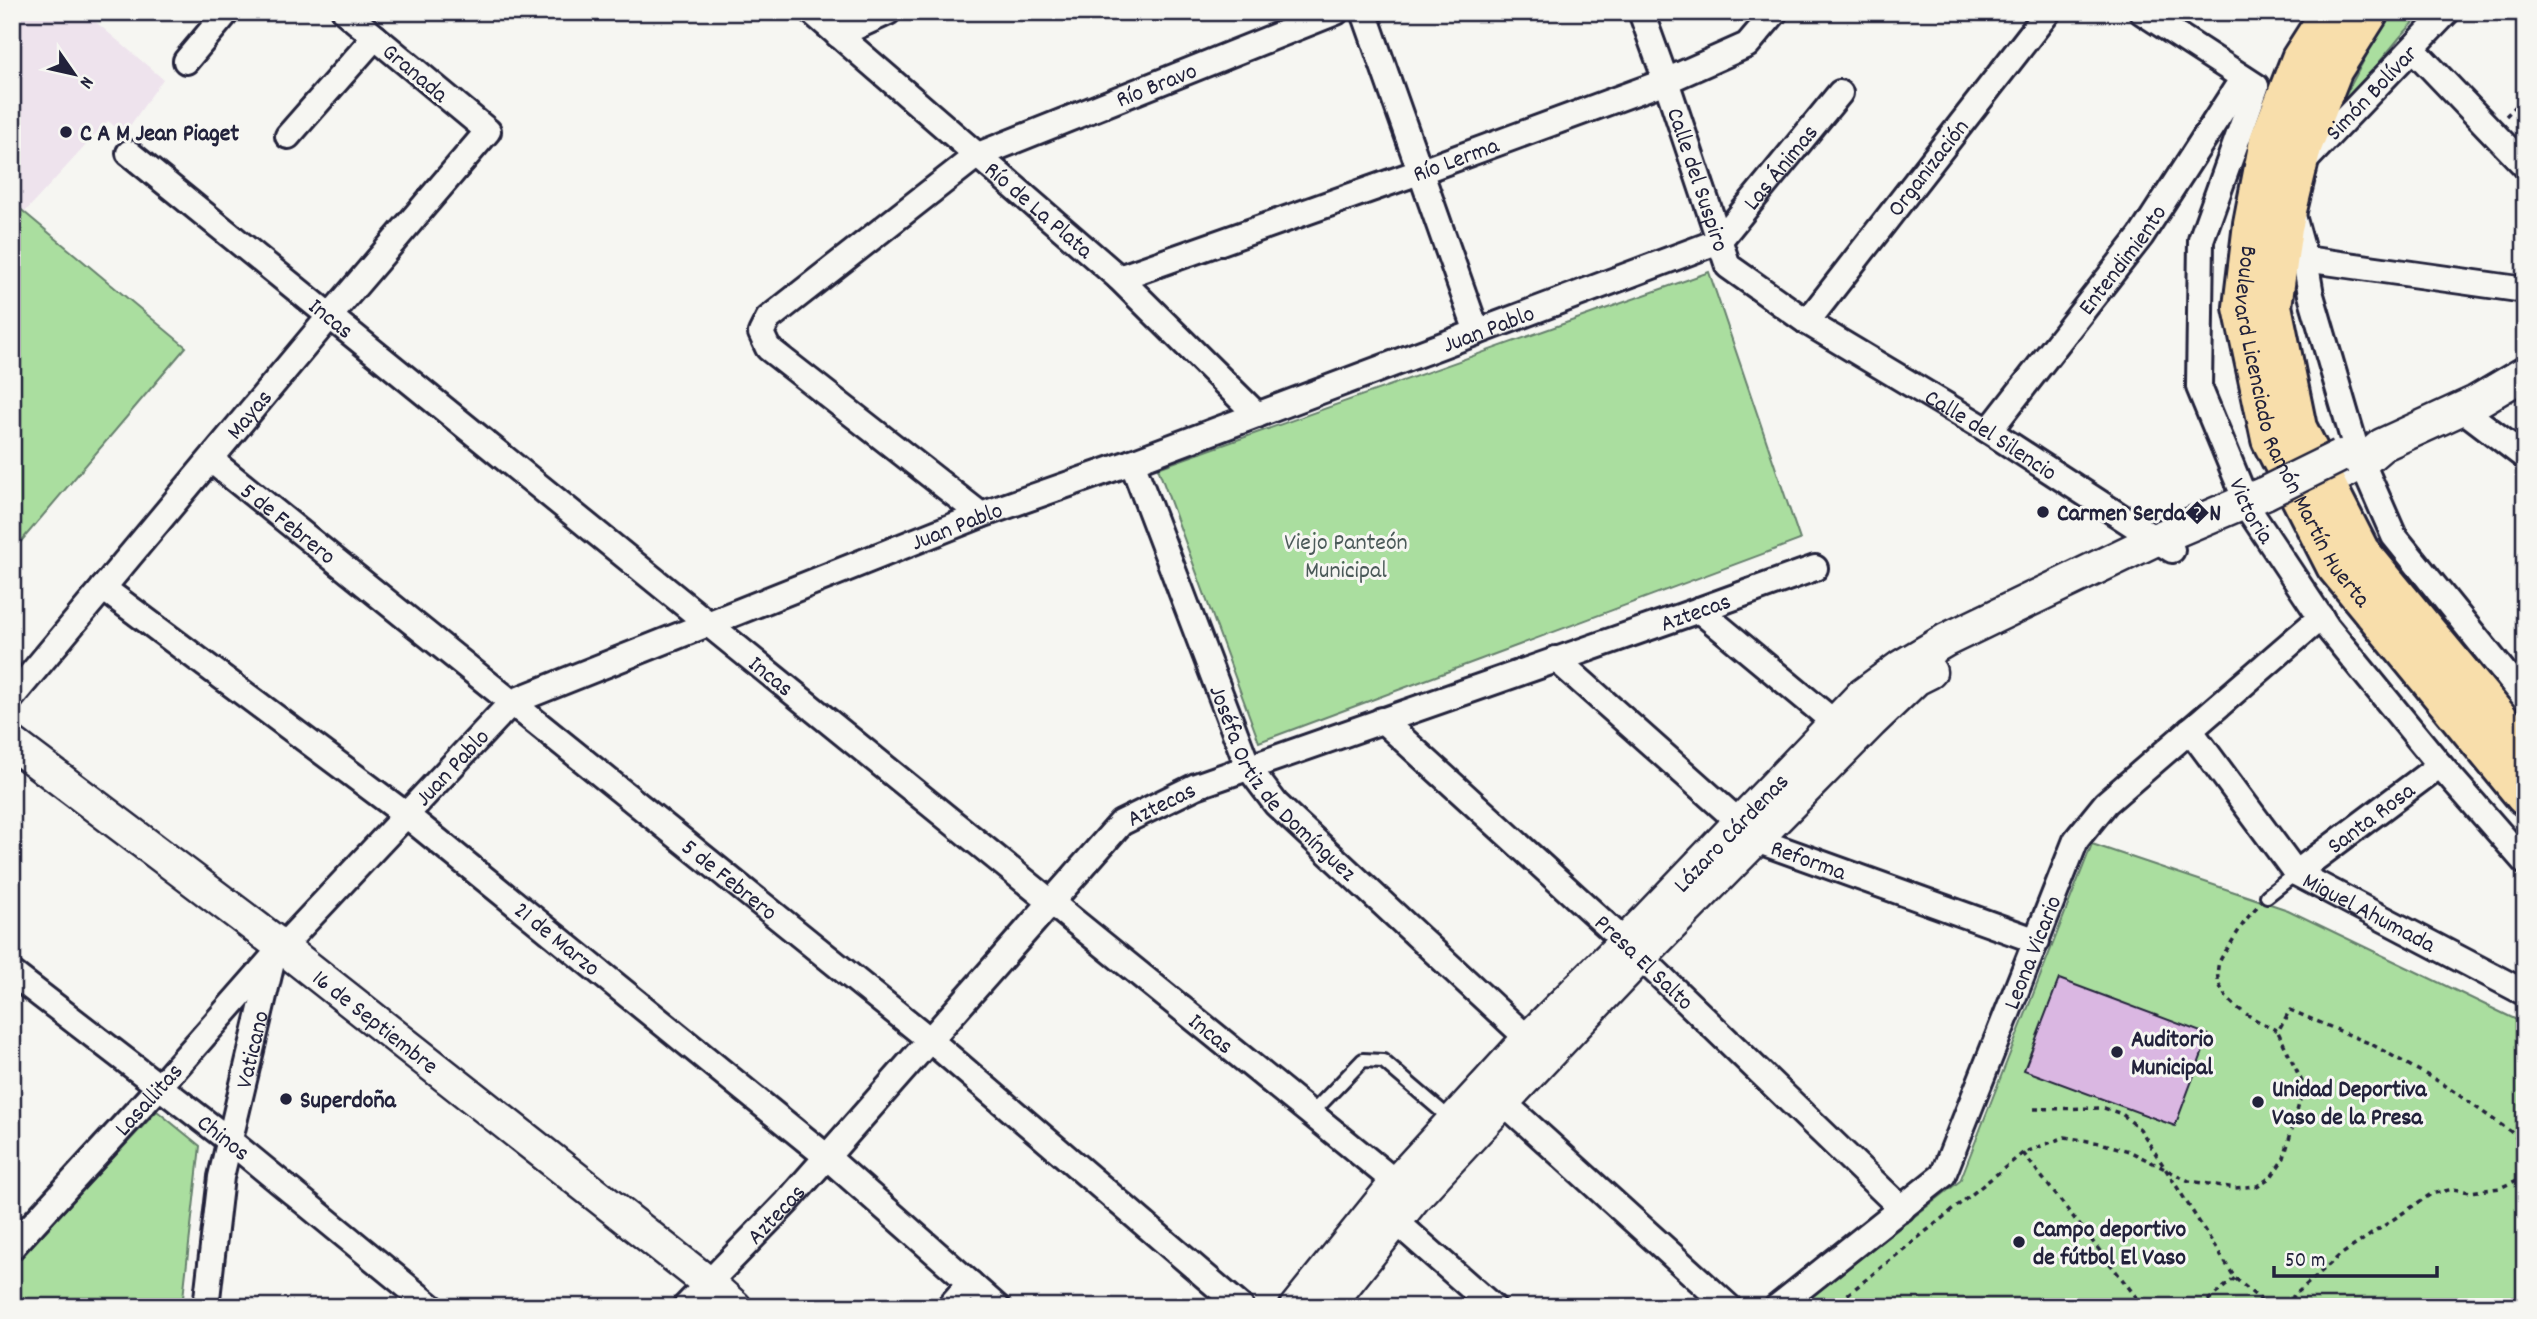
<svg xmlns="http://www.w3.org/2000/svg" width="2537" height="1319" font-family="Dekko,sans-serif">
<rect width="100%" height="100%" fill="#f6f6f2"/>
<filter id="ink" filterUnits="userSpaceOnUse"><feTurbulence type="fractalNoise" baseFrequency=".0143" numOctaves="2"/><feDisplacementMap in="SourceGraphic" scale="14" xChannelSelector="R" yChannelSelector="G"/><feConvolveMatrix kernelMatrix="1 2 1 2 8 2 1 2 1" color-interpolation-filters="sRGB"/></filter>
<g filter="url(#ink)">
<path fill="#eee3ed" d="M12,12H84L163,79L124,134L108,121L25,212L12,202Z"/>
<path fill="#aade9f" stroke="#66806d" stroke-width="2" d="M2393,12H2424L2401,36L2334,117L2384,22Z
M12,202L186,347L12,552Z
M1709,272L1800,540L1259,742L1158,468Z
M2092,844L2288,910L2525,1024V1307H1798L1960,1181Z
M157,1111L200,1146L182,1307H12V1266Z"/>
<path fill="#dab7e2" stroke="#22223b" stroke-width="2" d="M2059,979L2209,1035L2175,1126L2024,1070Z"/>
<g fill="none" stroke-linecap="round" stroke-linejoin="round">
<g stroke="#22223b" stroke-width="18">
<path id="service" d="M2267,896L2296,873
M1311,1114L1363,1060L1383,1061L1453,1121"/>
</g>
<g stroke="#22223b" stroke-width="30">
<g id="minor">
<path id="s1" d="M812,12L1119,278L1257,415"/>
<path d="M1364,12L1477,332"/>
<path id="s2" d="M1641,12L1666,81L1728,266L1807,322L1989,431L2172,550"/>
<path d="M2142,12L2256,86"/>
<path d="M838,35L888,12"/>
<path d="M2413,49L2525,166"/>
<path d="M186,61L227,12"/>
<path id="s3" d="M2256,87L2201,240L2199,387L2251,513L2327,627L2440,765L2525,862"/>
<path d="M288,136L375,37"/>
<path id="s4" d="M129,153L1410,1194"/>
<path id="s5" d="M2303,163L2447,12"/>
<path d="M2292,212L2305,259L2311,295L2356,449L2394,536L2525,698"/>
<path d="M2305,259L2525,290"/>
<path id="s6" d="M1119,278L1419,172L1666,81L1747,45L1775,12"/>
<path id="s7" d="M1807,322L2048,12"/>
<path d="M2462,409L2525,457"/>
<path id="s8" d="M1989,431L2141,236L2243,78"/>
<path id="s9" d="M211,460L930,1040L1241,1307"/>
<path id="s10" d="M1132,462L1248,767L1276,804L1540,1050"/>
<path id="s11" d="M981,515L768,348L761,333L768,319L976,156L1336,12"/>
<path id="s12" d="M103,588L405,814L827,1157L997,1307"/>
<path d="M1699,610L1847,733"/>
<path id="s13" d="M1556,659L1739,822L1756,840L2037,941"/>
<path id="s14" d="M12,697L330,316L488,131L345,12"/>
<path id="s15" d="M1382,720L1625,942L1902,1209"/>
<path id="s16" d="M2190,730L2296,873L2525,993"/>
<path id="s17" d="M2296,873L2440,765"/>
<path id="s18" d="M12,973L230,1141L432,1307"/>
<path d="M1503,1102L1729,1307"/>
<path d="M1383,1210L1493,1307"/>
<path id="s19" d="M12,1247L159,1087L282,947L512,702L981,515L1132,462L1719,241L1840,93"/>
<path id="s20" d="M206,1307L221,1177L272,962"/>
<path id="s21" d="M685,1307L787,1202L1121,823L1196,786L1699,610L1815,568"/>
<path d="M949,1307L970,1283"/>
<path id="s22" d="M1777,1307L1943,1175L2076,840L2106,803L2321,617"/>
</g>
</g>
<g stroke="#22223b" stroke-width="37">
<g id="tertiary">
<path d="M2345,472L2361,463L2382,445L2476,402L2525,373"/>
<path id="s23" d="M12,743L282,947L707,1282L735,1307"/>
<path id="s24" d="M1296,1307L1396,1183L1528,1039L1625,942L1861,696L1902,666L1946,640L2154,540L2265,493"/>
<path d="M1327,1307L1414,1198L1503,1102L1640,957L1871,722L1916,679L1930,672"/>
</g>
</g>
<g stroke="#22223b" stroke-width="44">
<g id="primary">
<path id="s25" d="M2331,12L2301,59L2269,141L2253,224L2243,307L2271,439L2336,566L2525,796"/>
<path d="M2369,12L2333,69L2302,147L2283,227L2272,306L2297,428L2360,552L2525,751"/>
</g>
</g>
<path stroke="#22223b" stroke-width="3.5" stroke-dasharray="5 5" stroke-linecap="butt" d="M2506,116L2525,97
M2257,907C2246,918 2239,930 2231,943C2227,950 2219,959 2218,967C2213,1001 2252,1018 2278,1031L2290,1010L2371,1044L2443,1084L2510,1131L2524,1145L2521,1178L2500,1188L2470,1192L2453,1189L2431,1194L2339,1256L2281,1307
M2034,1109L2104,1108L2122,1114L2140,1129L2235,1278L2269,1307
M2023,1153L2144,1307
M1832,1307L2023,1153L2065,1137L2100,1143L2129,1151L2189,1181L2235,1188L2257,1186L2271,1177L2284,1158L2304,1086L2278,1032
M2200,1307L2235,1278"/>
<use href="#service" stroke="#f6f6f2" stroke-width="12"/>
<use href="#minor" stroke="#f6f6f2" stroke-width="24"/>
<use href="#tertiary" stroke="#f6f6f2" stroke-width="32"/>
<use href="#primary" stroke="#f8deab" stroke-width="38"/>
<g stroke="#22223b" stroke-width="37" stroke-linecap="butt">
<path id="tertiary-bridge" d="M2265,493L2340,456"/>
</g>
<use href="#tertiary-bridge" stroke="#f6f6f2" stroke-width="32"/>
</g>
</g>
<g fill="#22223b" stroke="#f6f6f2" stroke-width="2.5">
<circle cx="66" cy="132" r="7"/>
<circle cx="2043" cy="512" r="7"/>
<circle cx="2117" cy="1052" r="7"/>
<circle cx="286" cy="1099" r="7"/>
<circle cx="2258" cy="1102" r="7"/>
<circle cx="2019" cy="1242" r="7"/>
</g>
<g text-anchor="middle" stroke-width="6" stroke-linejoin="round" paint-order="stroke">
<g font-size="24" fill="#22223b" stroke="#f6f6f2">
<text transform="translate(416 72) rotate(40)" y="8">Granada</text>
<text dy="8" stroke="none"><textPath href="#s11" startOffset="761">Río Bravo</textPath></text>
<text dy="8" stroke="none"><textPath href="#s5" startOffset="98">Simón Bolívar</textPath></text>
<text dy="8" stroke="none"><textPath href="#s6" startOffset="357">Río Lerma</textPath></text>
<text dy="8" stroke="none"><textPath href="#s19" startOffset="2128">Las Ánimas</textPath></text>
<text dy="8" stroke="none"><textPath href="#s7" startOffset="196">Organización</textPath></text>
<text dy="8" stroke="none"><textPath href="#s2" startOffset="177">Calle del Suspiro</textPath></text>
<text dy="8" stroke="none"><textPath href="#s1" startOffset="301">Río de La Plata</textPath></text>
<text dy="8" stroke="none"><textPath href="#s8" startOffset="217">Entendimiento</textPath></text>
<text dy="8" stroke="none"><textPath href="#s4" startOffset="261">Incas</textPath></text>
<text dy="8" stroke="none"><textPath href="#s19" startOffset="1785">Juan Pablo</textPath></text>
<text dy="8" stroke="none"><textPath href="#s14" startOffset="369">Mayas</textPath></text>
<text dy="8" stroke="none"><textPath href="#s25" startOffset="444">Boulevard Licenciado Ramón Martín Huerta</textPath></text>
<text dy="8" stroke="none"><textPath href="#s2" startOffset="581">Calle del Silencio</textPath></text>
<text dy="8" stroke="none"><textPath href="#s3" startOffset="444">Victoria</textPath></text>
<text dy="8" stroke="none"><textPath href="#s9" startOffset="100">5 de Febrero</textPath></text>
<text dy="8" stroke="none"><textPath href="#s19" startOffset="1218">Juan Pablo</textPath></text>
<text dy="8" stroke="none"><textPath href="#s21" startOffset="1264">Aztecas</textPath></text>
<text dy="8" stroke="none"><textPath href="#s4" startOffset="828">Incas</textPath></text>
<text dy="8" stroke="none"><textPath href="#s19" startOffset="651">Juan Pablo</textPath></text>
<text dy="8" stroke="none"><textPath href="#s10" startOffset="359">Joséfa Ortiz de Domínguez</textPath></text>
<text dy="8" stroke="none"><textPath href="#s21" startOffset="696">Aztecas</textPath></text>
<text dy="8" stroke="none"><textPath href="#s17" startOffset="93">Santa Rosa</textPath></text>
<text dy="8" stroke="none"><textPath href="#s24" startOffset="644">Lázaro Cárdenas</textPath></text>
<text dy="8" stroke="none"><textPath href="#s13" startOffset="326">Reforma</textPath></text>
<text dy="8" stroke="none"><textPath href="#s9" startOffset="667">5 de Febrero</textPath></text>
<text dy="8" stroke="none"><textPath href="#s16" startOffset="261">Miguel Ahumada</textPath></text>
<text dy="8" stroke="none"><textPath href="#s12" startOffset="574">21 de Marzo</textPath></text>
<text dy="8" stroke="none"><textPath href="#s22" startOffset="452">Leona Vicario</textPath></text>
<text dy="8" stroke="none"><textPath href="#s15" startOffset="357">Presa El Salto</textPath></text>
<text dy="8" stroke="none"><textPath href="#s23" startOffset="458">16 de Septiembre</textPath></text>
<text dy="8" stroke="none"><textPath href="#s4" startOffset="1395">Incas</textPath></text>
<text dy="8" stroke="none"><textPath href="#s20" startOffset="262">Vaticano</textPath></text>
<text dy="8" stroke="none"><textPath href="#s19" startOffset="201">Lasallitas</textPath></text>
<text dy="8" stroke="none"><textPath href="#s18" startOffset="268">Chinos</textPath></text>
<text dy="8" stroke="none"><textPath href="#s21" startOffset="130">Aztecas</textPath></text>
</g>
<g font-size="24" font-weight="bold" fill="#22223b" stroke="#f6f6f2" text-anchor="start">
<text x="80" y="140">C A M Jean Piaget</text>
<text x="2057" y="520">Carmen Serda�N</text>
<text x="2131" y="1046">Auditorio<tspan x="2131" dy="28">Municipal</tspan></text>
<text x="2272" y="1096">Unidad Deportiva<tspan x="2272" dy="28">Vaso de la Presa</tspan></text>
<text x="300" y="1107">Superdoña</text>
<text x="2033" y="1236">Campo deportivo<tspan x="2033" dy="28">de fútbol El Vaso</tspan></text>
</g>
<g font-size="24" fill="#4b5a59" stroke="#f6f6f2">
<text x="1346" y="549">Viejo Panteón<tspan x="1346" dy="28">Municipal</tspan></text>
</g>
</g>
<rect width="2537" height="1319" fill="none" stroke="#f6f6f2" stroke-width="42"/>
<rect x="21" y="21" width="2495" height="1277" fill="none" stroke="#22223b" stroke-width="2.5" filter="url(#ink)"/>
<g transform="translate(74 74) rotate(124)" stroke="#f6f6f2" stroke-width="5" paint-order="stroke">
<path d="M0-5L12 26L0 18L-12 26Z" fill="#22223b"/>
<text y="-10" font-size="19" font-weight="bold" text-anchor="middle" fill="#22223b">N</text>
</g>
<path d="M2274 1266v10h163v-10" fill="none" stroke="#22223b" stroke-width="3.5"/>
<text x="2285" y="1266" font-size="21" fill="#22223b" stroke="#f6f6f2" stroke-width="5" paint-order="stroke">50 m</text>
</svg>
